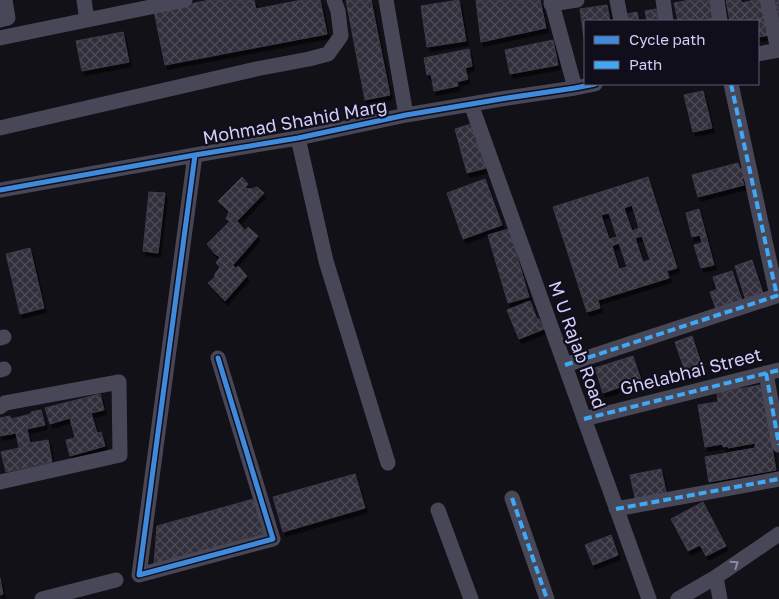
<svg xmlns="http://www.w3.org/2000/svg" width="779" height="599" font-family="'Golos Text',sans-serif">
<defs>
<pattern id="building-cross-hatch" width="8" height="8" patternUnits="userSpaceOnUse" patternTransform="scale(1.25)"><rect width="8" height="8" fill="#302f3a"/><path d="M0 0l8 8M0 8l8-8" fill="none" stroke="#4d4c57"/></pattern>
<filter id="shadow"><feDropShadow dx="2.5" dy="4.5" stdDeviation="0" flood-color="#0009"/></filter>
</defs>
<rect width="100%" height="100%" fill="#121118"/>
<path fill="url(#building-cross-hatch)" stroke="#3e3b4b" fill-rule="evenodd" filter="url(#shadow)" d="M210,0H254L256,9L302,0H320L327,34L165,65L154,11Z
M346,0H371L390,95L365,100Z
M459,0L466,41L427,47L421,6Z
M476,0H540L546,28L481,42Z
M690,0H709L713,21H678L674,3Z
M726,0H741V3L751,1V0H763L770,35L758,37V21H730Z
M770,0H779V33Z
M607,5L610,21H585V38H584L580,9Z
M656,9L658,21H647L645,11Z
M637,12L639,21H628L627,14Z
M123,32L129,62L82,71L76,41Z
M553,40L558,65L510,74L505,50Z
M469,49L472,66L465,68L468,79L457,82L458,86L434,91L431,74L427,75L424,58Z
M703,91L712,128L693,132L684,95Z
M474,123L486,168L467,173L455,129Z
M738,163L740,169L743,168L746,178L742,179L744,185L698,197L692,175Z
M242,177L248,184L245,188L252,189L257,187L264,193L237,221L245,231L248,227L258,236L233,265L236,269L238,266L247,276L225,301L208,283L214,278L215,274L220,267L216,263L220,257L215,254L207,244L230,221L226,219L229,212L218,201Z
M648,177L677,268L667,271L669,278L598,300L600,308L587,312L553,207ZM632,205L639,228L632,231L624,208ZM609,213L617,237L609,239L601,215ZM642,236L650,260L643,262L635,238ZM619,243L627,267L619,269L612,246Z
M485,179L502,225L463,239L447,193Z
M149,192L165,193L158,253L143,251Z
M699,209L714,265L701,268L694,245L702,243L700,235L692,237L686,213Z
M509,229L529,297L508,303L488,235Z
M30,248L44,308L20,314L6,254Z
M752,260L763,293L745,298L735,266Z
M732,271L743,303L717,312L710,292L717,290L713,277Z
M530,301L537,319H539L544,329L519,339L507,310Z
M692,336L702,366L685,371L675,342Z
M633,356L641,380L603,393L595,368Z
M761,385L776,470L709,482L705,457L755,448V443L728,448V446L723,447L722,444L705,447L698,405L718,402L717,393L731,390V388L739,387V389Z
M100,394L104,410L91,413L97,433L101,432L105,446L70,456L66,440L75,438L70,418L50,424L45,408Z
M41,410L45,425L27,429L30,443L48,440L52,462L6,472L1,452L19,448L16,433L0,436V418L10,416L11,419L31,414V412Z
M661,469L667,496L636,502L630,475Z
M355,474L365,508L283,532L273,497Z
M257,498L267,532L154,564L157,526Z
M703,502L726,546L706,556L700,545L688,551L671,519Z
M611,535L618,555L593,565L585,545Z
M0,578L3,594L0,595Z"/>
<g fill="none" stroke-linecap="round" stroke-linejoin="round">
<path stroke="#484758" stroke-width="15" d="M386,0L406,115
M551,0L575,88
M617,0L621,21
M663,0L666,21
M717,0L720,21
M767,0L778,50
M551,4L577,0
M0,20L8,18L5,0
M87,20L185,0
M0,38L87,20L84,0
M758,54L779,50
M731,84L777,296
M471,104L649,599
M0,128L256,69L309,59L328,54L341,36L338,11L334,0
M298,138L326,261L388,463
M195,155L139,575L273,539L218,358
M0,190L195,155L298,138L406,115L507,98L575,88L595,84
M0,338L4,337
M565,365L779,295
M0,370L4,369
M766,373L779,445
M0,407L5,403L119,382L120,455L0,482
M584,419L779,370
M512,498L547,599
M616,509L779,479
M438,510L471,599
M716,577L720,599
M42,599L116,580
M678,599L716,577L779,534"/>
<path stroke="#3fa9f5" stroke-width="4" stroke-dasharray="8 4" stroke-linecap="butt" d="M731,84L777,296
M565,365L779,295
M766,373L779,445
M584,419L779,370
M512,498L547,599
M616,509L779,479"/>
<g stroke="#100e1b" stroke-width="8">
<path id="cycleway" d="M195,155L139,575L273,539L218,358
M0,190L195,155L298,138L406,115L507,98L575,88L595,84"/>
</g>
<use href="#cycleway" stroke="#408adc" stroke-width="5"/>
</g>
<defs><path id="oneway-chevron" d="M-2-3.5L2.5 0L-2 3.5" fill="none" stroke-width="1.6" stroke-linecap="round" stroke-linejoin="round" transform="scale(1.25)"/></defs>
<use stroke="#8d8aa8" href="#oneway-chevron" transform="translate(735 564) rotate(-34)"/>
<g text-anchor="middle" stroke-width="4.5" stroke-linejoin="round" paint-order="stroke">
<g font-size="18" fill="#d2cef9" stroke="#100e1b">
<text transform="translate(295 122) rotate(-10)" y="6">Mohmad Shahid Marg</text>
<text transform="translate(577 345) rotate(70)" y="6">M U Rajab Road</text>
<text transform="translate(691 372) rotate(-14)" y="6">Ghelabhai Street</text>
</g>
</g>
<rect x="584" y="20" width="175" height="65" fill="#100e1b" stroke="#5e5b74"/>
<rect x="594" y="36" width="25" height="8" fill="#408adc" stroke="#5e5b74"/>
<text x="629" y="45" font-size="15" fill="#d2cef9">Cycle path</text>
<rect x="594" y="61" width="25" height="8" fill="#3fa9f5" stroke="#5e5b74"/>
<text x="629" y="70" font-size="15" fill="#d2cef9">Path</text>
</svg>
